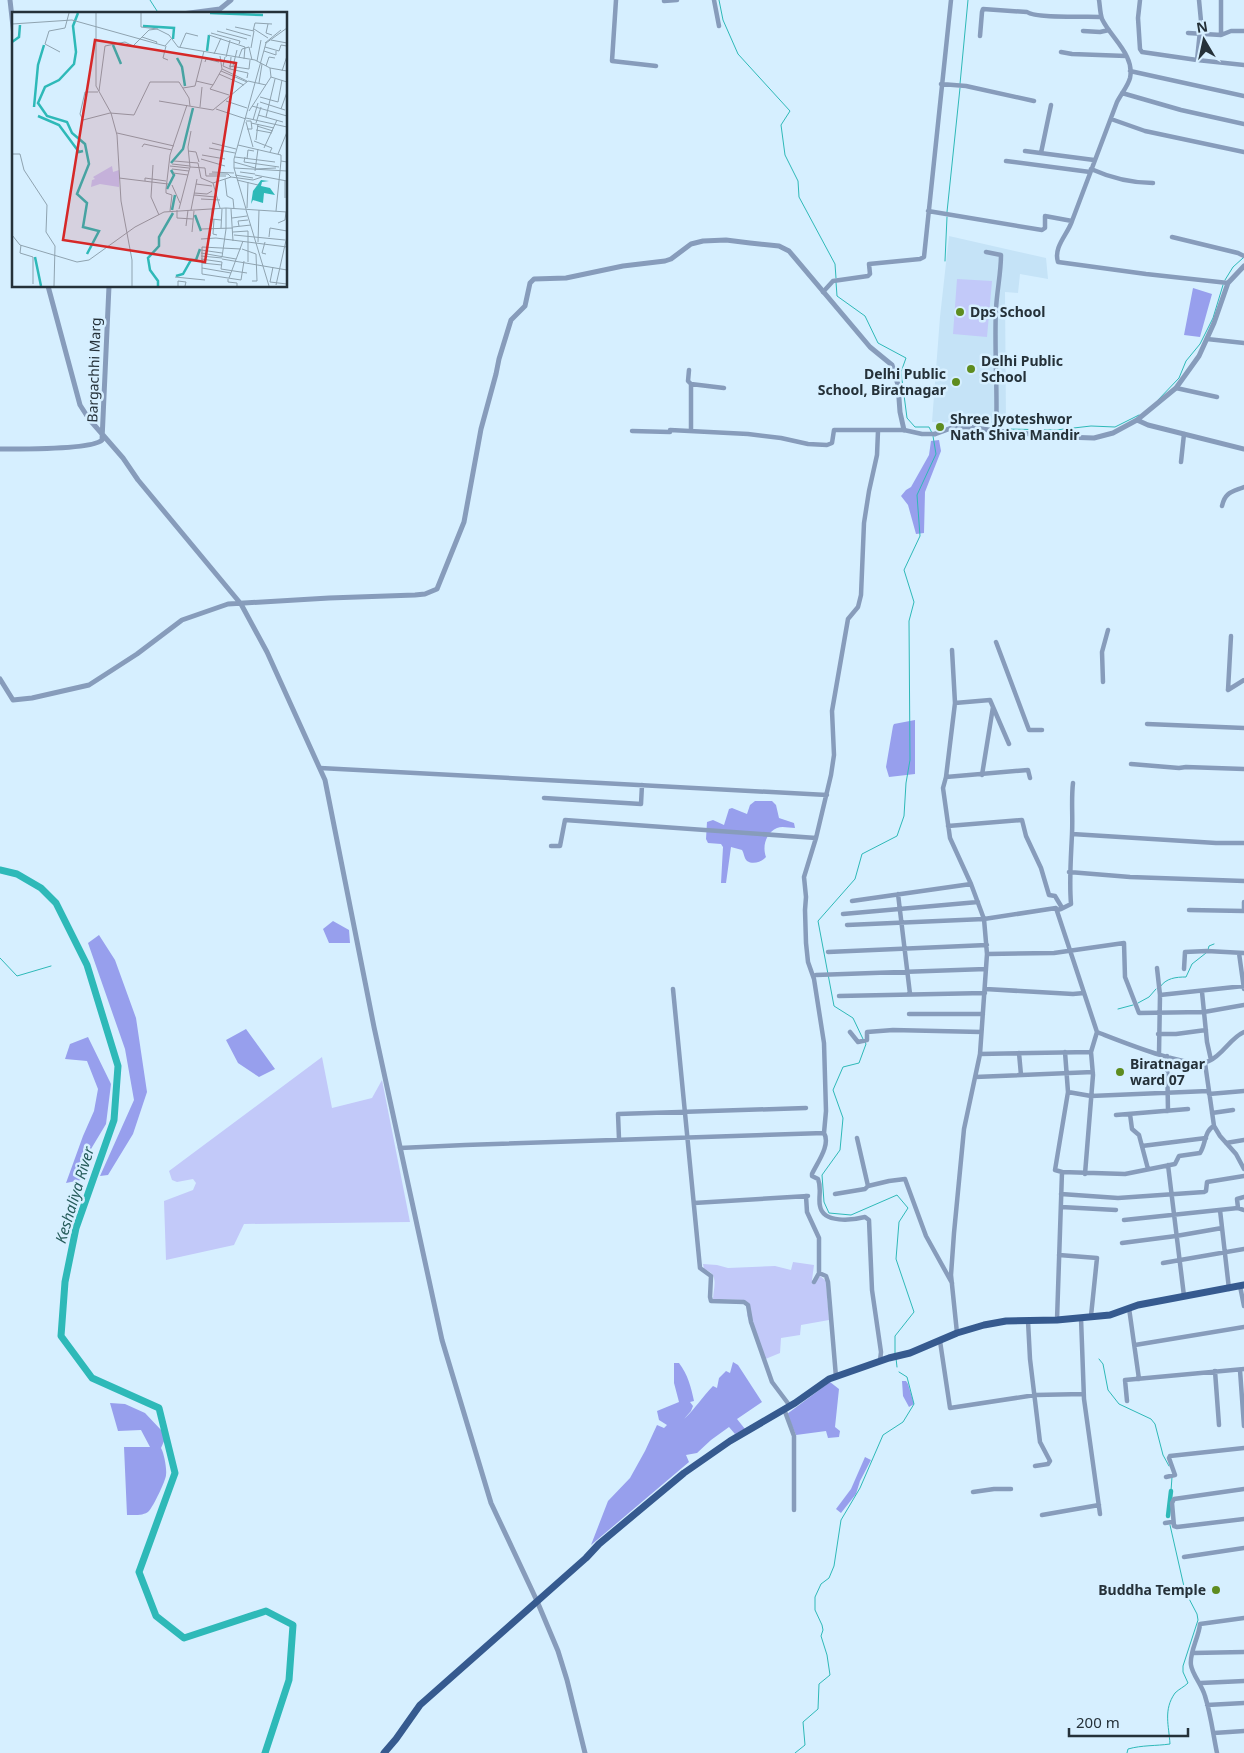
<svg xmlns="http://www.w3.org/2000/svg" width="1244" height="1753" font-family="'Noto Sans',sans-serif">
<rect width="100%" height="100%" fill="#d6efff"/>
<path fill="#c5e3f7" d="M949,236L1046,258L1048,279L1020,274L1018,293L1005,292L1006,425L932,422L940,317Z"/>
<path fill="#c2c9f9" d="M957,279L992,281L987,337L953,334Z
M322,1057L332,1108L372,1098L382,1080L410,1222L244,1224L234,1245L166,1260L164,1201L193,1190L196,1183L193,1179L177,1182L172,1180L169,1171Z
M793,1262L814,1265L812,1280L816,1281L820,1276L826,1281L829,1320L801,1325L800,1335L781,1338L780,1353L763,1360L747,1315L750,1304L744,1300L713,1299C714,1285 719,1274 704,1269L703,1264L717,1265L728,1268L775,1266L791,1270Z"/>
<path fill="#979fed" d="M1193,288L1212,294L1200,337L1184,335Z
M939,440L941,451L925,492L924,533L916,534L908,505L901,496L906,490L911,487L929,455L931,441Z
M915,720V774L889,777L886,767L893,726L894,724Z
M755,801H772L776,805L779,818L794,823L795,828C789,828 782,826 777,828C766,833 762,846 766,857C762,862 753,865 747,861C744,858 744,853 742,850L731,847L726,883H721L723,847L721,844L708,843L706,839L707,822L713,820L724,825L729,809L732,808L747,814L750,805Z
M333,921L349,930L350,943H329L323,929Z
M99,935L115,960L136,1018L147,1092L133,1134L108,1175L100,1176L134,1100L125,1049L88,943Z
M246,1029L275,1069L259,1077L238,1063L226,1040Z
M88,1037L111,1084L106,1124L91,1149L81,1180L66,1183L83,1136L94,1111L98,1089L87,1061L65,1059L70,1044Z
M733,1362L738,1365L762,1402L737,1419L745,1429L735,1434L729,1427L711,1440L697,1453L686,1455L689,1462L591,1545L608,1501L630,1478L645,1451L657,1425L664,1428L667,1425L659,1420L657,1411L679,1402L674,1383V1363H679C688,1375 691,1387 694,1401L690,1402L693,1406L691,1411L684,1419C695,1409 702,1397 713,1386L717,1388L719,1378L726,1371L730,1373Z
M902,1381H906L908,1384L914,1404L909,1407L903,1396Z
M830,1382L839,1389L835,1427L840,1431L839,1437L828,1438L826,1431L796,1435L787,1414Z
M110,1403L125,1404L145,1413L162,1431L165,1439L161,1448C164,1453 167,1469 166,1475C166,1480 153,1507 149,1511C144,1516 134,1515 127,1515L124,1447H150L141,1430L118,1431Z
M865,1457L871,1460L860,1481L856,1494L841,1513L836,1509L851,1489Z"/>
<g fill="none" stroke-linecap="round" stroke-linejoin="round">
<path stroke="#2eb9b8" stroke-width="1" d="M150,0L159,14
M719,0L723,20L738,54L790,111L781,125L785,155L798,181L799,197L835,264L836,278
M960,84L968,0
M947,212L960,88
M945,261L947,217
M1225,280L1233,267L1243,258
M836,282L837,296L865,316L878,343L906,358L901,372L907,418L915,427H929L932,433
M1158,400L1179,378L1186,361L1200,344L1213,318L1223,285
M1006,429L1056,430L1091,426L1115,427L1139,415
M1208,950L1209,946L1214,944
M0,958L17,976L51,966
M1160,987C1166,978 1176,977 1186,977L1192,964L1206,953
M1138,1003L1149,997L1156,989
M1118,1009L1133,1005
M863,1039L853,1018L834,1006L818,921L855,879L862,854L897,836L904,816L906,783L910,760L909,621L914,602L904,570L920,536L917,495L936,454L933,436
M865,1042L866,1044L859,1063L843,1067L833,1090L843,1118L840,1150L822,1175L824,1202L829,1213L851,1215L897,1195L908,1208L899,1222L896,1259L914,1312L895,1336V1354
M896,1358L897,1367
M1099,1359L1103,1364L1108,1390L1119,1404L1151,1419L1155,1424L1163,1455L1169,1466
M1171,1491L1172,1477
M795,1753L805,1745L803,1722L818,1709L819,1684L830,1675L827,1655L821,1636L823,1630L822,1625L815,1610V1597L821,1584L829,1578L834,1566L841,1520L860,1488L883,1435L903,1422L914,1404L907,1377L899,1372
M1127,1753L1128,1749C1142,1745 1156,1746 1170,1744C1169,1726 1163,1710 1175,1693C1179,1689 1184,1687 1188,1683L1183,1672V1666L1198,1620L1197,1614L1185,1591L1170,1525"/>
<path stroke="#2eb9b8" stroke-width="4.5" d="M1168,1516L1171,1491"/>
<path stroke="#2eb9b8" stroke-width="7" d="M0,870L17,874L41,888L56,903L87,965L118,1066L114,1120L76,1228L65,1282L61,1336L92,1378L159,1408L175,1473L139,1572L156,1616L184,1638L266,1611L293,1625L289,1680L265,1753"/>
<path stroke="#879cbb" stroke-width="4.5" d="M616,0L612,61L656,66
M714,0L719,26
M1140,0L1138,18L1140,49L1142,52L1197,60
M1199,0L1201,21L1197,60L1244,65
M664,1L677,0
M1083,31L1100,32L1109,30
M1188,33L1221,35L1231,31H1244
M1221,35V0
M980,36L982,12L983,9L1027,12C1037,19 1086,16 1101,17
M1061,52L1072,54L1126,56
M1130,71L1244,96
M941,84L966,86L1034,101
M1122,93L1181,110L1244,124
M1111,119L1145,131L1244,152
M1025,151L1094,160
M1041,153L1051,105
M1006,161L1090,172
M1091,169C1111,178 1131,183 1153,183
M928,211L1042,230L1045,228V216L1072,221L1117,102C1121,94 1128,86 1130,78C1135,55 1111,38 1102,19C1100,13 1100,6 1099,0
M1072,221C1068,234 1053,247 1058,262L1146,274L1228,283
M1172,237L1238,253L1244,256
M986,252L1001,255C1001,273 997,290 996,309C994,350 998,391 996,431
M823,292L833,281L868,276L870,274L869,264L920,259L924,257L951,0
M1207,339L1244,343
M689,370L688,381L691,384V431
M691,384L724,388
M1176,388L1217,397
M632,431L670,432V430L748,434L781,438L808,444L827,445L832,443L834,430H904L922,434H935
M878,431L877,455L869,491L864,523L861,595L858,607L848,619L832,711L834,755L831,775L816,838L804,877L806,897L805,910L806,943L808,962L814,979L824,1043L826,1111L824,1133C831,1145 817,1163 812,1174V1176L818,1179C822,1189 818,1197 820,1206C823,1224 853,1220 865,1217L869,1220L872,1290L881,1352L880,1361
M1181,462L1184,434
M1222,506C1225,492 1232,492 1244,487
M996,642L1029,730H1042
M952,650L955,703L946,777L943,788L950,838L971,884L984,919L987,954L980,1054L964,1129L954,1233L951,1275L957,1333
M1103,682L1102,652L1108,630
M1228,690L1231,636
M1228,690L1244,680
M955,703L990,700L1009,744
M1147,724L1244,728
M1131,764L1179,768L1186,767L1244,769
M320,768L827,795
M982,775L993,707
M946,777L1028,770L1030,778
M544,798L641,804L642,785
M948,826L1022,820L1026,836L1041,868L1049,895L1055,896L1061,906V909L1057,910
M1072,834L1216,843H1244
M551,846H560L565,820L816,838
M1069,872L1130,877L1244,881
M898,894L910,994
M852,901L971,884
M1061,909L1071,904C1069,880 1071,857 1072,834C1073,816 1071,800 1073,783
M1189,910L1244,911
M1244,911V902
M843,914L978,902
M847,925L984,919L1056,908L1097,1032C1118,1040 1190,1070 1209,1061C1223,1055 1230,1038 1244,1032
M828,952L987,945
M1239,953L1244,989
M987,954L1054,953L1124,943L1125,977L1139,1013L1204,1012L1244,1005
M1157,968L1160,995L1159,1054
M1184,969L1185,952L1207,951L1244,953
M816,975L986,969
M673,989L700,1268L711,1276L710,1297L711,1301L744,1302L748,1305L751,1322L772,1382L790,1406
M985,989L1073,994L1084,993
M1202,992L1207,1042L1211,1060
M1160,995L1244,986
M839,996L985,993
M909,1014H983
M850,1032L858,1042L867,1040V1032L893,1030L981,1032
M1158,1034H1176L1206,1030
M1019,1053L1021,1075
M980,1054L1091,1052L1097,1032
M1167,1056L1168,1111
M1205,1063L1214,1126L1220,1136L1236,1154L1244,1169
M975,1077L1093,1072
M1068,1092L1091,1096L1208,1091
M1209,1094L1244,1091
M1212,1113L1233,1110
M1130,1114L1132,1129L1139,1135L1148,1169
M1116,1115L1188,1109
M857,1138L868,1186L889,1181L905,1179L926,1236L952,1283
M619,1139L618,1114L806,1108
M1226,1143L1244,1140
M1142,1146L1206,1138
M400,1148L465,1145L824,1133
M1168,1165L1184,1296
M1062,1172L1125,1174L1175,1164L1179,1156L1200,1153C1206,1144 1204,1131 1214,1126
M1085,1174L1093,1075L1091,1052
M835,1194L865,1189L868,1186
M1061,1194L1118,1198L1204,1192L1206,1191L1207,1182L1244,1176
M806,1196L807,1212L819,1238V1273
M694,1203L808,1196
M1061,1207L1116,1210
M1238,1208L1237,1199L1244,1197
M1220,1210L1229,1289
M1124,1220L1238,1208L1244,1210
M1122,1243L1176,1236L1222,1228
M1059,1255L1097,1258L1091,1316
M1163,1263L1244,1249
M814,1282L819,1273L826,1276L828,1282L836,1377
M1240,1286L1244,1306
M1129,1308L1139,1379
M1081,1318L1084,1399L1100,1514
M1057,1320L1062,1172L1055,1170L1068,1092L1065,1052
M1028,1321L1030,1359L1040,1442L1050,1461L1048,1464L1035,1466
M940,1341L950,1408L1035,1395L1084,1394
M1135,1345L1244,1327
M1240,1370L1244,1426
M1215,1371L1219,1425
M1127,1401L1125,1380L1244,1369
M784,1409L794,1436V1510
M1166,1477L1175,1475L1169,1458L1170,1456L1244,1448
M1244,1489L1174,1499L1172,1503L1174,1526L1177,1527L1244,1519
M973,1492L994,1489H1011
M1042,1515L1099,1505
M1165,1523L1172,1522
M1184,1557L1244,1548
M1193,1653L1244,1652
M1201,1683L1244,1681
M1207,1705L1244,1703
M1214,1733L1244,1731
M1217,1753C1213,1734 1211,1715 1205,1696C1202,1685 1192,1674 1191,1665C1189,1653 1199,1637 1200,1624L1244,1618"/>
<path stroke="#879cbb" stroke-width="5" d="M10,0L14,36
M182,14L220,9L231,0
M48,286L80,405L89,419L123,458L138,480L241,604L267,652L325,780L374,1027L442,1340L491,1503L537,1601L558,1651L567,1680L585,1753
M1137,420L1148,425L1244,449
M935,434L954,427H969L996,431L1065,437L1094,438L1113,433L1137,420L1176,388L1199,356L1214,323L1228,283L1244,266
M0,449C18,449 92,450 102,440L109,286
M0,679L13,700L32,698L89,685L137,654L182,620L228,604L329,598L415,595L425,594L437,589L464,522L481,429L496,374L499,359L511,320L525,306L530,283L534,279L566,278L623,266L665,261L671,259L691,244L703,241L726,240L750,243L779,246L789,251L870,347L892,365L898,385L900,412L904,430"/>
<path stroke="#365a8f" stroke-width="7" d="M384,1753L396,1739L420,1705L586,1558L599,1544L684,1473L730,1441L795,1403L829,1379L889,1358L910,1353L957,1333L984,1325L1006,1321L1057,1320L1110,1315L1138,1305L1244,1285"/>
</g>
<g fill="#5e8c1f" stroke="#d6efff" stroke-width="2">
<circle cx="960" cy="312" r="5"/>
<circle cx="971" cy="369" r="5"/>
<circle cx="956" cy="382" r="5"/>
<circle cx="940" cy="427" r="5"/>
<circle cx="1120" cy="1072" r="5"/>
<circle cx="1216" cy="1590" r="5"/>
</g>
<g text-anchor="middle" stroke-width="5" stroke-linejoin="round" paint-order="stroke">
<g font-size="14" font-weight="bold" fill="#253139" stroke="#d6efff" text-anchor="start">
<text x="970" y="317">Dps School</text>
<text x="981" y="366">Delhi Public<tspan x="981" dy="16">School</tspan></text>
<text x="946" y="379" text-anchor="end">Delhi Public<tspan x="946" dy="16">School, Biratnagar</tspan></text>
<text x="950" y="424">Shree Jyoteshwor<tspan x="950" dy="16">Nath Shiva Mandir</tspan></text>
<text x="1130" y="1069">Biratnagar<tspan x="1130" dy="16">ward 07</tspan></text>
<text x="1206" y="1595" text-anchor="end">Buddha Temple</text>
</g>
<g font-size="14" fill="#253139" stroke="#d6efff">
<text transform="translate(94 370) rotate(-88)" y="5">Bargachhi Marg</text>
</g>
<g font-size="15" font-style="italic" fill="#265c5b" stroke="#d6efff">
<text transform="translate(75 1195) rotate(-73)" y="5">Keshaliya River</text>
</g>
</g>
<g transform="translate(12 12)">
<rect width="275" height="275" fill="#d6efff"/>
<path d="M100,154L101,160L107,158V175L88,172L79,175L80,168L83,167L81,165Z" fill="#c2c9f9"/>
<path d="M249,168L257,169L250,170L249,174L258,176L263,183L252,181L251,191L241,188L239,192L241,179Z" fill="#2eb9b8"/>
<path fill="none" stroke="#2eb9b8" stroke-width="2.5" d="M66,1L61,14L64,40L62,52L47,68L33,75L26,91L35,104L55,110L60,121L73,132L77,152L65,182L75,191L71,215L87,219L75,242M198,1L251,3M131,14L162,16L161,27M0,30L7,25L8,13M101,33L109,52M195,39L197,23M165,46L170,55L173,74M22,95L26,53L32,33M26,104L47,113L67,140L71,139M159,151L171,137L181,96M155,177L162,163L159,158M160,198L163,183M183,203L189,219M23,245L29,274M164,264L171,262L179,248H184L188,237M146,274V269L138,258L136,246L147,234V225L161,201"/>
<path fill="none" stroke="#8fa3b0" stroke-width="1" d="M84,1V74L99,101L105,123L109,189L120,248V274M129,1V15L146,17M0,12L60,8L153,34L159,27M256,12L254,21L260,23M223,15L242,19L239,36M214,17L239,24M242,17L256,26M205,19L235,27M241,19L243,11L260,12M199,21L228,29L227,32M197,23L233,35L232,47M130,25L145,30L144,32M259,28L275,31M253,31L269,18M154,34L151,46L156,48M168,35L174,21L186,24M253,35L267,39L269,33L275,34M252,39L264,43V39M48,40L33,32L37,19L53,16L57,1M202,42L209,26M213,45L211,54L218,57M214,45L218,28M219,45L218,57L236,61L235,66M227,45L230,37L237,35L240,48M245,49L249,28M193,50L194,47L207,50M217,54L237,57L238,48M221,54L225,38M254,54L257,45L263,46M258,56L259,65L275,70M210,57L235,69M209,59L235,70M270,59L275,44M207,62L232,73M184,69L201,73L210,57L208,44M247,71L250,52M201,73L198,77L217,83M171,76L183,74L192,39M87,79L93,34L113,30L121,34L137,18L145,17L157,23L166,35L243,48L258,56L275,59M86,80H73L68,102L71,108L98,101L122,103L138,70H167L177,86L178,94M248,85L266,90L270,68M147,89L201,98L236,69L254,73M214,89L235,96M248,90L273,98M240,94L275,104M188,95L190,75M204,97L234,107M269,97L275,80M237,99L259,65M246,103L271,110M254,105L263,67M234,106L275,115M241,108L246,91M234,109H239L240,117H235M234,110L241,135M239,111L262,116M244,111L249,95M245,114L261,119M244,118L260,121M105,121L162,134M244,128L246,112M242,129L260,136L258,140M200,131L224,137M226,133L269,143V149L275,150M130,135L132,132L160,138M197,136L223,141M252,136L265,108M176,139L184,140L187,150M0,142H8L12,158L35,193L34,220L43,234L42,274M266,142L275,120M190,143L213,147M223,145L263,150M233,145L232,150L267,155M189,147L213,154M235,147L236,138L242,139M162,149L186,151L189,166L201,171L219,165L241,168L250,165M222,150L243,156M160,152L178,154M141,153L139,185L147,203M158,154L177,156M208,154L211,139M178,155L193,156L194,164H214M222,156L275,159M160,157L177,159M243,157L264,156M243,159L246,137M200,160L222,161M228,160L243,162M161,161L176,163M197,162H216L219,165M223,163L241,166M243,163L275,169M107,166L156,172M213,167L215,184L221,187L222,197M225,168L246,173M133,169V166L154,169M273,169V186M201,171L208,196M184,172L200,174M160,173L168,191M182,181L195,182L200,179M182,183L203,185M189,187L208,188M235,196L236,170M167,197L178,155L176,135L179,119M200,197V207L209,208M219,197L221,229M234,197L222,156V147L254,31L275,16M165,198V206L181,207M179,198L185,167M234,198L257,274M158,199L160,183L154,181V177L158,143L175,93M264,199L269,149M220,206L235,204M202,207L201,222L205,223M266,211L273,208L274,200M174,214L176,198M227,214L226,209L236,208M221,215L239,213M209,216L210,197M189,217L221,216M214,217V196M236,219V250M180,220L182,199M221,220L236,219M0,223L8,233L65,250L77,248L123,215L152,200L214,196L275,200M222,223L273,228M198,224L199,207M257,225L258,216L275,219M204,226L275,235M189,227L204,226M246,230L247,198M253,230L250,241L254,242M9,233L8,241L21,245V272M229,237L190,235V262L229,268L232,249M230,237L244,242L245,269H240M189,238L210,241M189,241L224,247M189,244L210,246M210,245L214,217M189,247L210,250L209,257L235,261M210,247L275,258M190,251L210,253M261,255L258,270L275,272M190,256L219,261M163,265L193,268M217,266L231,229M216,267V270L225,271V274M264,273L275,224M166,274V269L174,270L173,274"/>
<path fill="#d62828" fill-opacity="0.15" stroke="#d62828" stroke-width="2.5" d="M83,28L224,51L193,250L51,228Z"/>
<rect width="275" height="275" fill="none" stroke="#253139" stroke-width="2.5"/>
</g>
<g transform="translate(1204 40) rotate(351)" stroke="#d6efff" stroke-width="4" paint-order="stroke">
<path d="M0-4L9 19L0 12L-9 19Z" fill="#253139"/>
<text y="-8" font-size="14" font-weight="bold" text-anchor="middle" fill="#253139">N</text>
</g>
<path d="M1069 1728v8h119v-8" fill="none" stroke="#253139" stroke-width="2.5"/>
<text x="1076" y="1728" font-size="15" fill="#253139" stroke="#d6efff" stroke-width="4" paint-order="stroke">200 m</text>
</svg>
